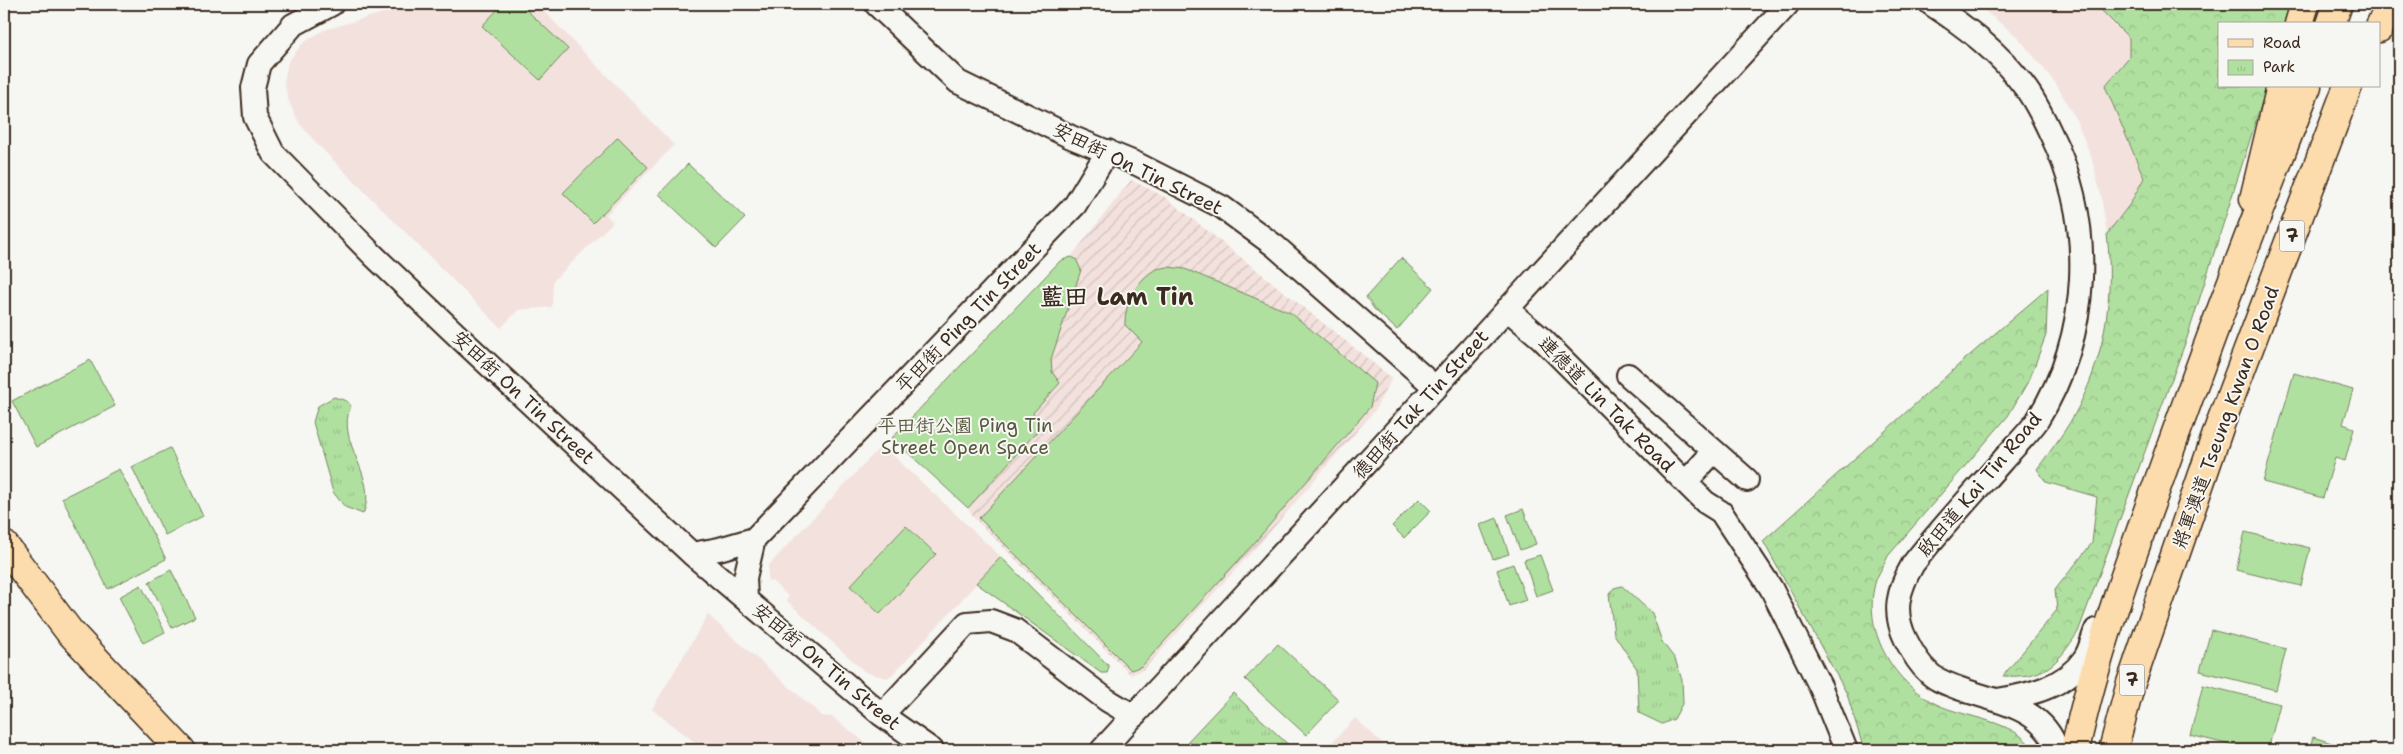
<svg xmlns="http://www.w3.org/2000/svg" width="2403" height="754" font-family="'Shantell Sans','LXGW WenKai TC',sans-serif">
<defs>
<pattern id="industrial-furrows" width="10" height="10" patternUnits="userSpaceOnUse" patternTransform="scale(1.25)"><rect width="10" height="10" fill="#f3e1dd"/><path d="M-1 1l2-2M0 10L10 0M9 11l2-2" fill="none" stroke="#d1c1bd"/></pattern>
<pattern id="forest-crowns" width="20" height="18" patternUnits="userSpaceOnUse" patternTransform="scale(1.25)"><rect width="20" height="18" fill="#b0e0a0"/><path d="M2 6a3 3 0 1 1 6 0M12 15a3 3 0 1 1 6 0" fill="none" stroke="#98c089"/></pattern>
<pattern id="park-tufts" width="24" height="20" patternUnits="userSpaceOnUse" patternTransform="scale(1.25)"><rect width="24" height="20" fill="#b0e0a0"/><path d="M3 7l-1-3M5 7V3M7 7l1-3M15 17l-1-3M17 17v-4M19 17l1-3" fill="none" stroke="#98c089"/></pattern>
</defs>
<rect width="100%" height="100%" fill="#f6f6f2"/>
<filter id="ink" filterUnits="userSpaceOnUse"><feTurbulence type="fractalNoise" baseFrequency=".02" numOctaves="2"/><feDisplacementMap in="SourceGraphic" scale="10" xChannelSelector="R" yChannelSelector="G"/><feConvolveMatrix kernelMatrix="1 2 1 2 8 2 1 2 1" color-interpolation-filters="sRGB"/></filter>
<g filter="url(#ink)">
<path fill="#f3e1dd" d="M415,4H537L674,145L606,215L613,222L553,281L552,307L518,310L501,328L318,145L300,124L289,102L284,82L288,62L303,43L324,30Z
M1976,4H2095L2129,38V57L2105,86L2144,178L2130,204L2107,234L2101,195L2091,156L2076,120L2057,85L2018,37Z
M882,445L1001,557L893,674L887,678L865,672L786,600L789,597L772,581H768V566Z
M708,615L822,716L832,717L875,750H705L652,709Z
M1355,718L1390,750H1325Z"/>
<path fill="url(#industrial-furrows)" d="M1131,180L1165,197L1392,378L1375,410L1261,542L1144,669L1131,675L973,517L968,508L1042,426L1033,413L1060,383L1052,372L1051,359L1081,270L1076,259L1071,257Z"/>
<path fill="#b0e0a0" stroke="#76855f" d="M503,4H520L568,49L540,80L482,26Z
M618,137L648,167L593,223L563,193Z
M688,164L745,218L716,248L659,194Z
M1071,257L1076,259L1081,270L1051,359L1052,372L1060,383L1033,413L1042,426L968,508L892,438L1060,261Z
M1401,258L1433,288L1397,330L1374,309L1366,297Z
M1168,267L1185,269L1291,313L1375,383L1370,407L1256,541L1142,666L1131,670L979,518L1142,342L1125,325C1124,306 1136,281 1153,271C1157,268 1163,268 1168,267Z
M90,360L115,406L36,447L12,401Z
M2294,373L2353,390L2343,424L2354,428L2345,461L2335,458L2323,498L2263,482Z
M170,448L203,516L165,535L132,467Z
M119,469L166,559L108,589L62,498Z
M1419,499L1431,511L1404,538L1392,526Z
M1523,509L1536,544L1520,550L1507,515Z
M1497,518L1509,554L1493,559L1480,525Z
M906,526L936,554L880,614L850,586Z
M2245,532L2310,548L2301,586L2236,570Z
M1540,555L1553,590L1536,596L1524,560Z
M1001,557L1107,664L1109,667L1107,673H1101L976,583Z
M1513,564L1526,600L1509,606L1497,570Z
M171,570L195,617L172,628L149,582Z
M141,585L165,632L143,643L119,597Z
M2211,630L2286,649L2276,690L2200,671Z
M1278,644L1339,700L1306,735L1245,679Z
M2203,685L2280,704L2268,750H2251L2190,735Z"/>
<path fill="url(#forest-crowns)" stroke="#76855f" d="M2095,4H2293L2287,24H2219V86H2267L2187,338L2078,632C2056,666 2045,678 2003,676L2057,610L2055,590L2092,543L2097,497L2046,482L2037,469C2052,449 2068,428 2079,406C2106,352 2114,293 2107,234L2130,204L2144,178L2105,86L2129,57V38Z
M2048,288L2046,335L2030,378L2008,416L1888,556C1885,564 1879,572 1876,580C1861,628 1892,682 1936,704C1964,718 2017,720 2033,750H1864L1847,694L1763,541L1963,361Z"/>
<path fill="url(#park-tufts)" stroke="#76855f" d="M334,397L347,401L351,406C334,442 380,477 363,514L345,507L333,492L313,422L318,406Z
M1622,586L1652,613L1662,642L1675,659L1682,680L1683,702L1674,719L1662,724L1639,713L1637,669L1614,634L1609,594L1614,588Z
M1233,693L1294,750H1198L1188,741Z
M2313,737L2341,746L2340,750H2309Z"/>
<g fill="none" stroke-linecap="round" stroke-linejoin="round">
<g stroke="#3b2a1e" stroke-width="26">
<path id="minor" d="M332,4L293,25L259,64L253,88L255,117L273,153L373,255L462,340L692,554L882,715L932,750
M876,4L958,82L1071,137L1137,164L1222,207L1275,246L1436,388
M1931,4C1966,27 1999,52 2024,86C2035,100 2043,117 2050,132C2096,224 2091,334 2037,421C2027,435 2013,448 2002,461C1972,495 1941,528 1913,564C1898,590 1892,612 1906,640C1912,652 1918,663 1928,672C1935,680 1948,684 1958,688C1996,702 2043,706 2057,750
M1507,309L1542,339L1705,502L1721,512L1771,588L1821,688L1846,750
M1628,375L1747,480
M1686,482L1714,451
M692,554L719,549L754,539L1075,205L1108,151
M746,598L745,578L754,539
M1997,700C2029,695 2065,687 2084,659C2090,651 2092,639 2096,630
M882,715L967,623L991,621L1015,630L1107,700L1134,716
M1102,750L1787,5"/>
</g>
<g stroke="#3b2a1e" stroke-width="31">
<path id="major" d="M2299,24L2305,4
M2254,199L2281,86
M4,545L69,631L181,750"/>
</g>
<g stroke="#3b2a1e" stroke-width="31">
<path id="highway" d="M2331,24L2338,4
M2379,28L2391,4
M2075,750C2095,656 2129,563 2162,472C2208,343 2257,214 2307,86
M2113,750L2131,683L2221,422L2348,86"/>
</g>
<use href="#minor" stroke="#f6f6f2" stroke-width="22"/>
<use href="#major" stroke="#fcdcac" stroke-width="28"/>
<use href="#highway" stroke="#fcdcac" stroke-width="28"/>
</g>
</g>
<g text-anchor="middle" stroke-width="4" stroke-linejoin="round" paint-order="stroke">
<g fill="#f6f6f2" stroke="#73675e" stroke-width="1">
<rect x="2279.5" y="220.5" width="25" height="31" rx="4"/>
<rect x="2119.5" y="664.5" width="25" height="31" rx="4"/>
</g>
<g font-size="18" font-weight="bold" fill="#3b2a1e">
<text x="2292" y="242">7</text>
<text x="2132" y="686">7</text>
</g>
<g font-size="19" fill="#3b2a1e" stroke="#f6f6f2">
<text transform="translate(1138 168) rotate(26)" y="7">安田街 On Tin Street</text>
<text transform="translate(968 317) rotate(-46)" y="7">平田街 Ping Tin Street</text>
<text transform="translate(524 397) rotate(43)" y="7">安田街 On Tin Street</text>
<text transform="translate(1420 404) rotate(-48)" y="7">德田街 Tak Tin Street</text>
<text transform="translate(1607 404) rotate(45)" y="7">連德道 Lin Tak Road</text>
<text transform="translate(2225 417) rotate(-70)" y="7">將軍澳道 Tseung Kwan O Road</text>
<text transform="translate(1979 484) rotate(-50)" y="7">啟田道 Kai Tin Road</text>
<text transform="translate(827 666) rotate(40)" y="7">安田街 On Tin Street</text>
</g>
<g font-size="19" fill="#58583e" stroke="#f6f6f2">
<text x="965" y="432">平田街公園 Ping Tin<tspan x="965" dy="22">Street Open Space</tspan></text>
</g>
<g font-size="24" font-weight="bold" fill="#3b2a1e" stroke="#f6f6f2">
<text x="1117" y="305">藍田 Lam Tin</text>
</g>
</g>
<rect width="2403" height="754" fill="none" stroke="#f6f6f2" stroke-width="20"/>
<rect x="10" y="10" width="2383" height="734" fill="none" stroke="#3b2a1e" stroke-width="2" filter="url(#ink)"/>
<rect x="2218" y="22" width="162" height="65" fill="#f6f6f2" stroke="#aba49d"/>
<rect x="2228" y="39" width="25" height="8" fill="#fcdcac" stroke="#aba49d"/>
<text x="2263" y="48" font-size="15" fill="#3b2a1e">Road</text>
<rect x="2228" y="60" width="25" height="15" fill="url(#park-tufts)" stroke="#aba49d"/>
<text x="2263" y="72" font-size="15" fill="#3b2a1e">Park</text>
</svg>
